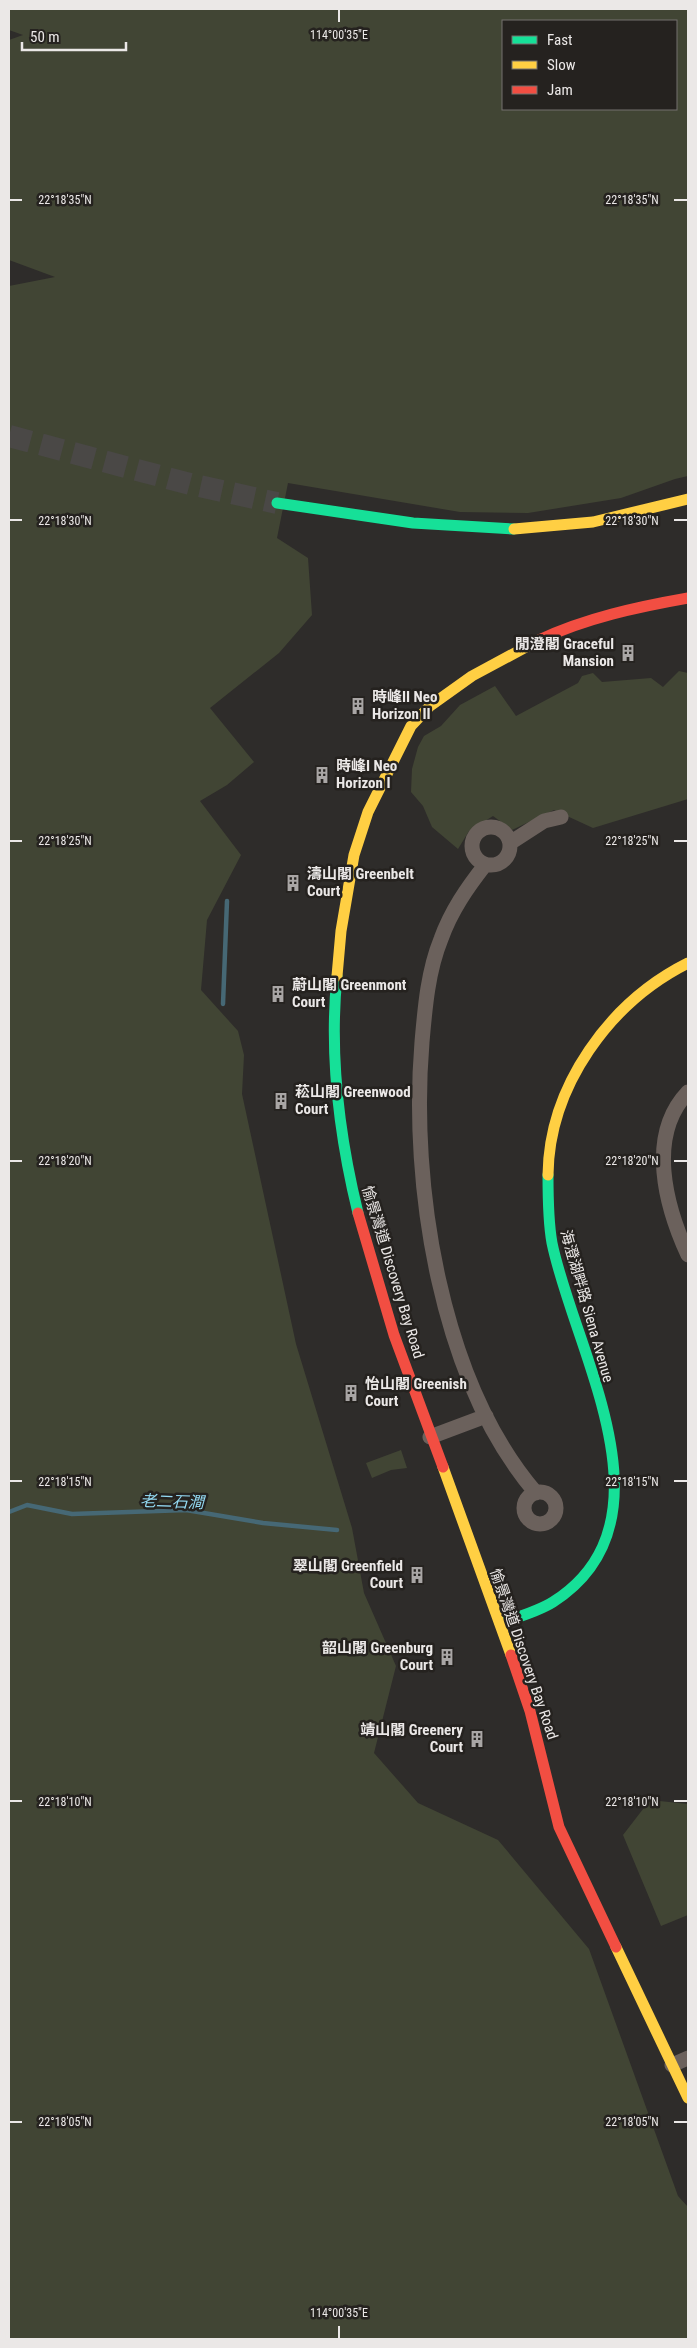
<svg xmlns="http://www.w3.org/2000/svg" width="697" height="2348" font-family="'Roboto Condensed','Noto Sans TC',sans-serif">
<rect width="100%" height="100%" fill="#2e2c2a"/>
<path fill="#414534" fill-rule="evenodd" d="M9,9H688V476L675,479L621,498L528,513L460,512L288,483L277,538L308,558L312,615L279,653L210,708L254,762L227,785L200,801L241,855L207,920L201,990L238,1031L244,1055L242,1094L296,1344L352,1528L364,1593L396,1666L374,1753L418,1803L498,1840L589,1949L678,2196L688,2207V2339H9V286L55,277L9,260V40L23,35L9,30ZM503,21H676V109H503Z
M679,671L688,673V799L593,828L554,810L512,830L493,816L469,831L458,849L432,827L423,806L411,792L412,769L418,747L424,736L441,726L460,705L495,686L516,716L578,683L582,676L593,673L602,682L651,678L663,687Z
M401,1450L407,1468L391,1470L372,1478L366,1463Z
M650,1800L688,1804V1915L661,1926L623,1835Z"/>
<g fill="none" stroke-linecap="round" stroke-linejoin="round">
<path stroke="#466875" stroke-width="4.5" d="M223,1004L227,901
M9,1512L27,1505L72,1514L186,1510L263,1523L337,1530"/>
<path stroke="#4a4846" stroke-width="22" stroke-dasharray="22 11" stroke-linecap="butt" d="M9,436L190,484L277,503"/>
<path stroke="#6b615c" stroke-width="15" d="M472 846a19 19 0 1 1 38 0a19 19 0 1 1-38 0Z
M510,843L544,821L561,817
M485,865C467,888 451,911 441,939C428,971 425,1007 422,1042C410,1185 440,1381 536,1493
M688,1092C646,1136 666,1207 688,1255
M430,1437L486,1416
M524 1508a16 16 0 1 1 32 0a16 16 0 1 1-32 0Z
M672,2065L688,2058"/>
<path stroke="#16e098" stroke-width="11" d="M277,503L413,523L514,529
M337,976C329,1056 339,1135 358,1213
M500,1623C518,1617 537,1612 553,1602C680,1521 574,1351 552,1243C548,1221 548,1198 548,1175"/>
<path stroke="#ffcf43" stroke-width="11" d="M514,529L593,522L688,499
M337,976L341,931L354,855L368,812L411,726L430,706L472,676L539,640
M548,1175C549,1086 610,1002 688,963
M443,1467L511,1655
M616,1947L688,2098"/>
<path stroke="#f24e42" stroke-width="11" d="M539,640C586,618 637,607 688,598
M358,1213L394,1335L443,1467
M511,1655L530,1711L559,1827L616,1947"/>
</g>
<path fill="none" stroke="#ebe8e7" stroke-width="2" d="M339,10V22M10,200H22M674,200H687M10,520H22M674,520H687M10,841H22M674,841H687M10,1161H22M674,1161H687M10,1481H22M674,1481H687M10,1801H22M674,1801H687M10,2122H22M674,2122H687M339,2326V2338"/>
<defs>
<g id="building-bare" transform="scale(1.35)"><path d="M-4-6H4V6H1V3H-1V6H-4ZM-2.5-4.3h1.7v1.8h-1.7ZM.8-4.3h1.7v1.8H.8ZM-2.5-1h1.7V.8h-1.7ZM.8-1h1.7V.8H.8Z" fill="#a9a6a5" stroke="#25221f" stroke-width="2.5" paint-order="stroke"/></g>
</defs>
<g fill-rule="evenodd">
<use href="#building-bare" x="628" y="653"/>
<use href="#building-bare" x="358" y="706"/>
<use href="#building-bare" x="322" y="775"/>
<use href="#building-bare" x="293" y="883"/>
<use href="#building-bare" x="278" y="994"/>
<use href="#building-bare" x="281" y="1101"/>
<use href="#building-bare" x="351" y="1393"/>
<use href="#building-bare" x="417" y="1575"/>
<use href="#building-bare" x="447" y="1657"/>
<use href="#building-bare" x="477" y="1739"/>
</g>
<g text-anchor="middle" stroke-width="5" stroke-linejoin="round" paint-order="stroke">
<g font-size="15" font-weight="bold" fill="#ebe8e7" stroke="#25221f" text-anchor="start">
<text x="614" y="649" text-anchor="end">閒澄閣 Graceful<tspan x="614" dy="17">Mansion</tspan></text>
<text x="372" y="702">時峰II Neo<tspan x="372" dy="17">Horizon II</tspan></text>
<text x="336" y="771">時峰I Neo<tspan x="336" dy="17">Horizon I</tspan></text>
<text x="307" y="879">濤山閣 Greenbelt<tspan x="307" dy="17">Court</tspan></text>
<text x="292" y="990">蔚山閣 Greenmont<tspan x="292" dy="17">Court</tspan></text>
<text x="295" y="1097">菘山閣 Greenwood<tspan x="295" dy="17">Court</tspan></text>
<text x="365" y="1389">怡山閣 Greenish<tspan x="365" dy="17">Court</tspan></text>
<text x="403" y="1571" text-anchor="end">翠山閣 Greenfield<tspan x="403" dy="17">Court</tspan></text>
<text x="433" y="1653" text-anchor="end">韶山閣 Greenburg<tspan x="433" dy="17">Court</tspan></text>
<text x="463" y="1735" text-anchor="end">靖山閣 Greenery<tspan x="463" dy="17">Court</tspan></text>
</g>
<g font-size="15" fill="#ebe8e7" stroke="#25221f">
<text transform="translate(393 1272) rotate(73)" y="5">愉景灣道 Discovery Bay Road</text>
<text transform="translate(587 1306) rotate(74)" y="5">海澄湖畔路 Siena Avenue</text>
<text transform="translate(524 1654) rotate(71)" y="5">愉景灣道 Discovery Bay Road</text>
</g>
<g font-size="16" font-style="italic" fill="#93d9f2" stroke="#25221f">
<text transform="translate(172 1501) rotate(2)" y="6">老二石澗</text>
</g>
</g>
<g font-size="12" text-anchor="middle" fill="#ebe8e7" stroke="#25221f" stroke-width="5" stroke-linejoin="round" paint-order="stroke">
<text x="339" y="39">114°00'35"E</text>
<text x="65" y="204">22°18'35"N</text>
<text x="632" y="204">22°18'35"N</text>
<text x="65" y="525">22°18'30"N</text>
<text x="632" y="525">22°18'30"N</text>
<text x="65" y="845">22°18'25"N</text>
<text x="632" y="845">22°18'25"N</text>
<text x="65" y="1165">22°18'20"N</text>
<text x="632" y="1165">22°18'20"N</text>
<text x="65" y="1486">22°18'15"N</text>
<text x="632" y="1486">22°18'15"N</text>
<text x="65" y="1806">22°18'10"N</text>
<text x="632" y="1806">22°18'10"N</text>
<text x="65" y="2126">22°18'05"N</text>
<text x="632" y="2126">22°18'05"N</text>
<text x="339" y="2317">114°00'35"E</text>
</g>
<rect width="697" height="2348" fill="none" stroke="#ebe8e7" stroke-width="20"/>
<rect x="502" y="20" width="175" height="90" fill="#25221f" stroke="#74716f"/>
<rect x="512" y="36" width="25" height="8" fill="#16e098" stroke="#74716f"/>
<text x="547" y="45" font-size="15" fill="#ebe8e7">Fast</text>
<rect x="512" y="61" width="25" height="8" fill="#ffcf43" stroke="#74716f"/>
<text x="547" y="70" font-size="15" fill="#ebe8e7">Slow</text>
<rect x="512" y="86" width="25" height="8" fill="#f24e42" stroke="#74716f"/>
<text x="547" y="95" font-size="15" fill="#ebe8e7">Jam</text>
<path d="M22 42v8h104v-8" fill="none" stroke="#ebe8e7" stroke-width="2.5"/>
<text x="30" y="42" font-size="15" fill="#ebe8e7" stroke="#25221f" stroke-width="4" paint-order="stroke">50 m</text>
</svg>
